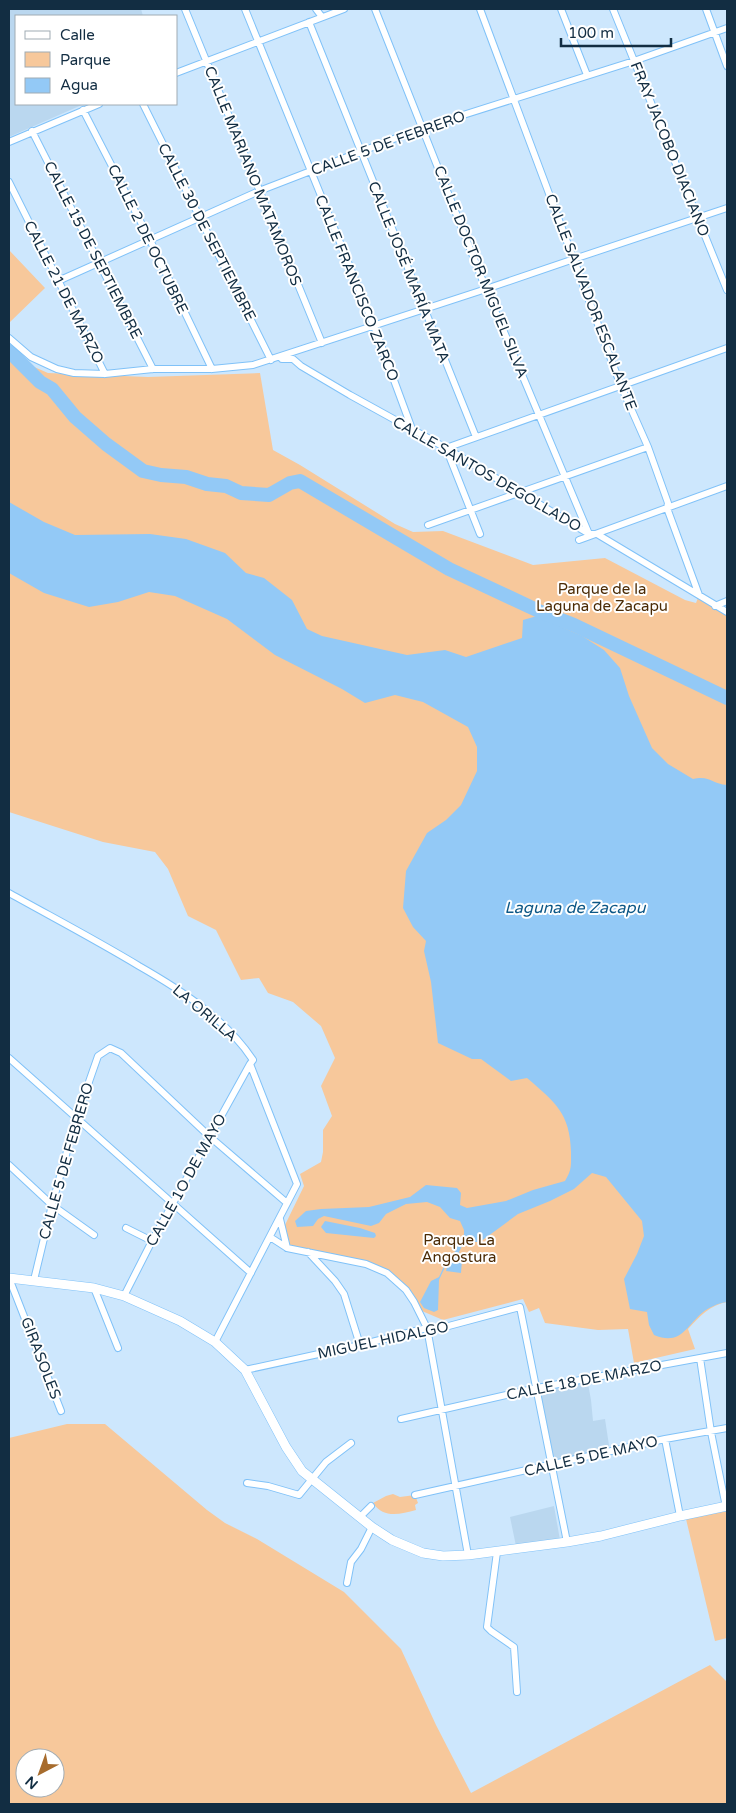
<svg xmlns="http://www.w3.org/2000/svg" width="736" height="1813" font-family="'Varela Round',sans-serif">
<rect width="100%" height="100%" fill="#cde7fd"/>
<path fill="#bad7ef" d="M9,9H141L143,16H16V104H84L9,137Z
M587,1378L591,1400L593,1421L605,1419L610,1452L551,1465L537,1388Z
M554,1506L560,1540L516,1546L510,1517Z"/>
<path fill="#f7c89b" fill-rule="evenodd" d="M9,250L45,288L9,323Z
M9,356L48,373L148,377L260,373L273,450L300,465L395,524L413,532L443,531L533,565L605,558L685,600L696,603L699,595L727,612V1302C710,1305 700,1316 688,1329L695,1349L634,1363L628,1329L598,1330L545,1323L539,1308L529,1312L523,1299L443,1320L422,1311L387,1272L290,1248L285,1225L304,1186L300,1174L321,1162L323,1152V1130L332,1116L321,1086L335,1058L321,1026L293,1002L268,993L259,978L241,980L216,930L188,916L168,869L155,852L103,842L9,812Z
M67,1424H105L207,1510L225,1523L257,1539L344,1592L401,1649L436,1725L471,1793L710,1665L727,1682V1804H9V1438ZM25,1758H55V1788H25Z
M393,1494L400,1497L415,1495L418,1503L415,1505L416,1510C400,1514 384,1519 373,1503L386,1496Z
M727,1511V1638L715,1641L686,1519Z"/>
<path fill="#93c9f6" d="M9,502L44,522L75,535L150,534L186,539L225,553L246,573L264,578L292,600L307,629L322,636L407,655L445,650L466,657L522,638L523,620L537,616L582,636L604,650L620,668L629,696L652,748L668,764L693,779C710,775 712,784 727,785V1302C719,1303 709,1307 702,1313C686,1327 680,1346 654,1335L649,1325L647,1312L630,1309L624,1279L637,1254L644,1236L642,1221L606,1177L592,1173L574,1189L550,1201L518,1214L480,1242H464L459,1252L462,1260L461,1273L446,1271L448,1263L446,1265L439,1280L438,1310L434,1312L424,1308L420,1302L431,1281L439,1277L445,1264L452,1257L464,1234V1230L460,1221L450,1218L440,1207L427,1202L406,1204L386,1214L379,1223L371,1226L324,1216L318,1219L313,1226L297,1227L295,1221L306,1211L321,1209L369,1207L410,1197L426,1185L457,1188L461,1193L460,1205L467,1208L506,1201L533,1190L565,1181C572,1169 571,1166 571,1152C570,1113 555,1102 527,1078L511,1081L481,1059H472L438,1043L431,982L424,951L426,941L413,927L403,908L406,871L427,833L446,820L461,805L477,771V747L468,727L423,702L395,695L365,703L342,689L275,655L227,619L175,596L149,592L118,602L89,607L44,593L9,573Z
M325,1221L360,1228L375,1233L376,1236L374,1238L326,1233L321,1227Z"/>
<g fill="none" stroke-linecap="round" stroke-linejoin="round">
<path stroke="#93c9f6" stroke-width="14" d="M9,351L40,382L52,389L75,417L106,444L143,471L161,475L186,477L207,484L226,486L241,493L269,495L290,483L300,481L449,569L541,612L574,625L727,698"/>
<g stroke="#80c2f8" stroke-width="8">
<path id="street" d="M185,9L322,343
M245,9L374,326L412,429
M316,9L322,17
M375,9L486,289L589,534
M480,9L621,386L648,447L668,503L667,508L699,595
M561,9L587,75
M613,9L727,290
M706,9L727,66
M309,22L476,437
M176,73L344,9
M143,104L271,360
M83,110L150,240L212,369
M32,131L153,369
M9,142L99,104
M9,182L105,374
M58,281L259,191L422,128L634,61L727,28
M9,338L31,357L57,369L74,373L105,374L153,369H212L253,365L486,289L574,259L727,208
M282,359H293L301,366L350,395L446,448L589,534H597L727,612
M428,525L648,447
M480,534L446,448L727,348
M579,540L727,486
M715,606L727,601
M9,893C52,917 96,940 139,966C181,990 226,1019 253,1060L250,1064L297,1184L215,1342
M9,1058L251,1273
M9,1165L52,1205L94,1235
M280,1219L287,1248
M126,1228L152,1241
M270,1237L287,1248L366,1264L387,1273L406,1290L414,1302L427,1328L468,1555
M308,1252L335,1281L344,1294L360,1345
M9,1278L61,1411
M34,1280L52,1205L76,1119L98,1056L110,1048L121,1053L209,1136L287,1203
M94,1288L118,1348
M124,1296L152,1241L250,1064
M700,1358L711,1432L726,1507
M245,1370L360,1345L427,1328L445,1327L520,1307L567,1542
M401,1419L537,1388L727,1353
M665,1439L680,1516
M247,1483L268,1486L299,1495L326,1462L351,1443
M415,1495L665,1439L727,1428
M360,1517L371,1506
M497,1552L487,1627L491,1631L514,1647L517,1692
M347,1583L351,1562L361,1549L372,1527"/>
</g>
<g stroke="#80c2f8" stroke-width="10">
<path id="secondary" d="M9,1278L94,1288L124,1296L180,1321L215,1342L245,1370L286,1447L302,1471L372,1527L392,1540L423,1553L443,1556L468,1555L567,1542L601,1536L680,1516L727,1506"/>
</g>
<use href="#street" stroke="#fff" stroke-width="6"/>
<use href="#secondary" stroke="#fff" stroke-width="9"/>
</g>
<g text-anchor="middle" stroke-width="4" stroke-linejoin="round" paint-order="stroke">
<g font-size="15" fill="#122d42" stroke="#fff">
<text transform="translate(388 143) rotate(-20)" y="5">CALLE 5 DE FEBRERO</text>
<text transform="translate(670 149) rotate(68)" y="5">FRAY JACOBO DIACIANO</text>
<text transform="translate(253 176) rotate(68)" y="5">CALLE MARIANO MATAMOROS</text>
<text transform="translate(207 232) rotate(63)" y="5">CALLE 30 DE SEPTIEMBRE</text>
<text transform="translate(148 239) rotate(64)" y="5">CALLE 2 DE OCTUBRE</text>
<text transform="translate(93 250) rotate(63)" y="5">CALLE 15 DE SEPTIEMBRE</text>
<text transform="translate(409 272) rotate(68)" y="5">CALLE JOSÉ MARÍA MATA</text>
<text transform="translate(481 272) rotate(68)" y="5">CALLE DOCTOR MIGUEL SILVA</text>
<text transform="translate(357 288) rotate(68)" y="5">CALLE FRANCISCO ZARCO</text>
<text transform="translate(64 292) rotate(63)" y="5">CALLE 21 DE MARZO</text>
<text transform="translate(591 302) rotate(69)" y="5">CALLE SALVADOR ESCALANTE</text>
<text transform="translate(487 474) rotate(30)" y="5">CALLE SANTOS DEGOLLADO</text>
<text transform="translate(205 1013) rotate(40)" y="5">LA ORILLA</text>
<text transform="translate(66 1161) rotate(-74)" y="5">CALLE 5 DE FEBRERO</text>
<text transform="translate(186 1180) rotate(-61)" y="5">CALLE 1O DE MAYO</text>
<text transform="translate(383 1340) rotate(-12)" y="5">MIGUEL HIDALGO</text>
<text transform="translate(41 1358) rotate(69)" y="5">GIRASOLES</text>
<text transform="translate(584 1380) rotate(-11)" y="5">CALLE 18 DE MARZO</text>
<text transform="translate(591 1456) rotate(-13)" y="5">CALLE 5 DE MAYO</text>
</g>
<g font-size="15" fill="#4b2b05" stroke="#fff">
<text x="602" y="594">Parque de la<tspan x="602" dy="17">Laguna de Zacapu</tspan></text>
<text x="459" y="1245">Parque La<tspan x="459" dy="17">Angostura</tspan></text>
</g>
<g font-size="16" font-style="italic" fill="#0c5786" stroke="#fff">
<text x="575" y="913">Laguna de Zacapu</text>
</g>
</g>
<rect width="736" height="1813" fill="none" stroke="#122d42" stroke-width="20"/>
<rect x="15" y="15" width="162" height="90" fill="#ffffff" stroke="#a0abb3"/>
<rect x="25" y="31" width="25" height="8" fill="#ffffff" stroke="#a0abb3"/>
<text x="60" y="40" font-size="15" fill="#122d42">Calle</text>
<rect x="25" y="52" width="25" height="15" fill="#f7c89b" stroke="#a0abb3"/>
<text x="60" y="65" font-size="15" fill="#122d42">Parque</text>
<rect x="25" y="78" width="25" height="15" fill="#93c9f6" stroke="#a0abb3"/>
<text x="60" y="90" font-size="15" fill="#122d42">Agua</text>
<g transform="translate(40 1773) rotate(221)"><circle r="24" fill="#ffffff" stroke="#a0abb3"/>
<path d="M0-4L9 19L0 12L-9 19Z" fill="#a76c2d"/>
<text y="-8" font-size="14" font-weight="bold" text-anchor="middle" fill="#122d42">N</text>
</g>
<path d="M561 38v8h110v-8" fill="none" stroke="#122d42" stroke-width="2.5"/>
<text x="568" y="38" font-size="15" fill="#122d42" stroke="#ffffff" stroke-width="4" paint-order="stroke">100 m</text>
</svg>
